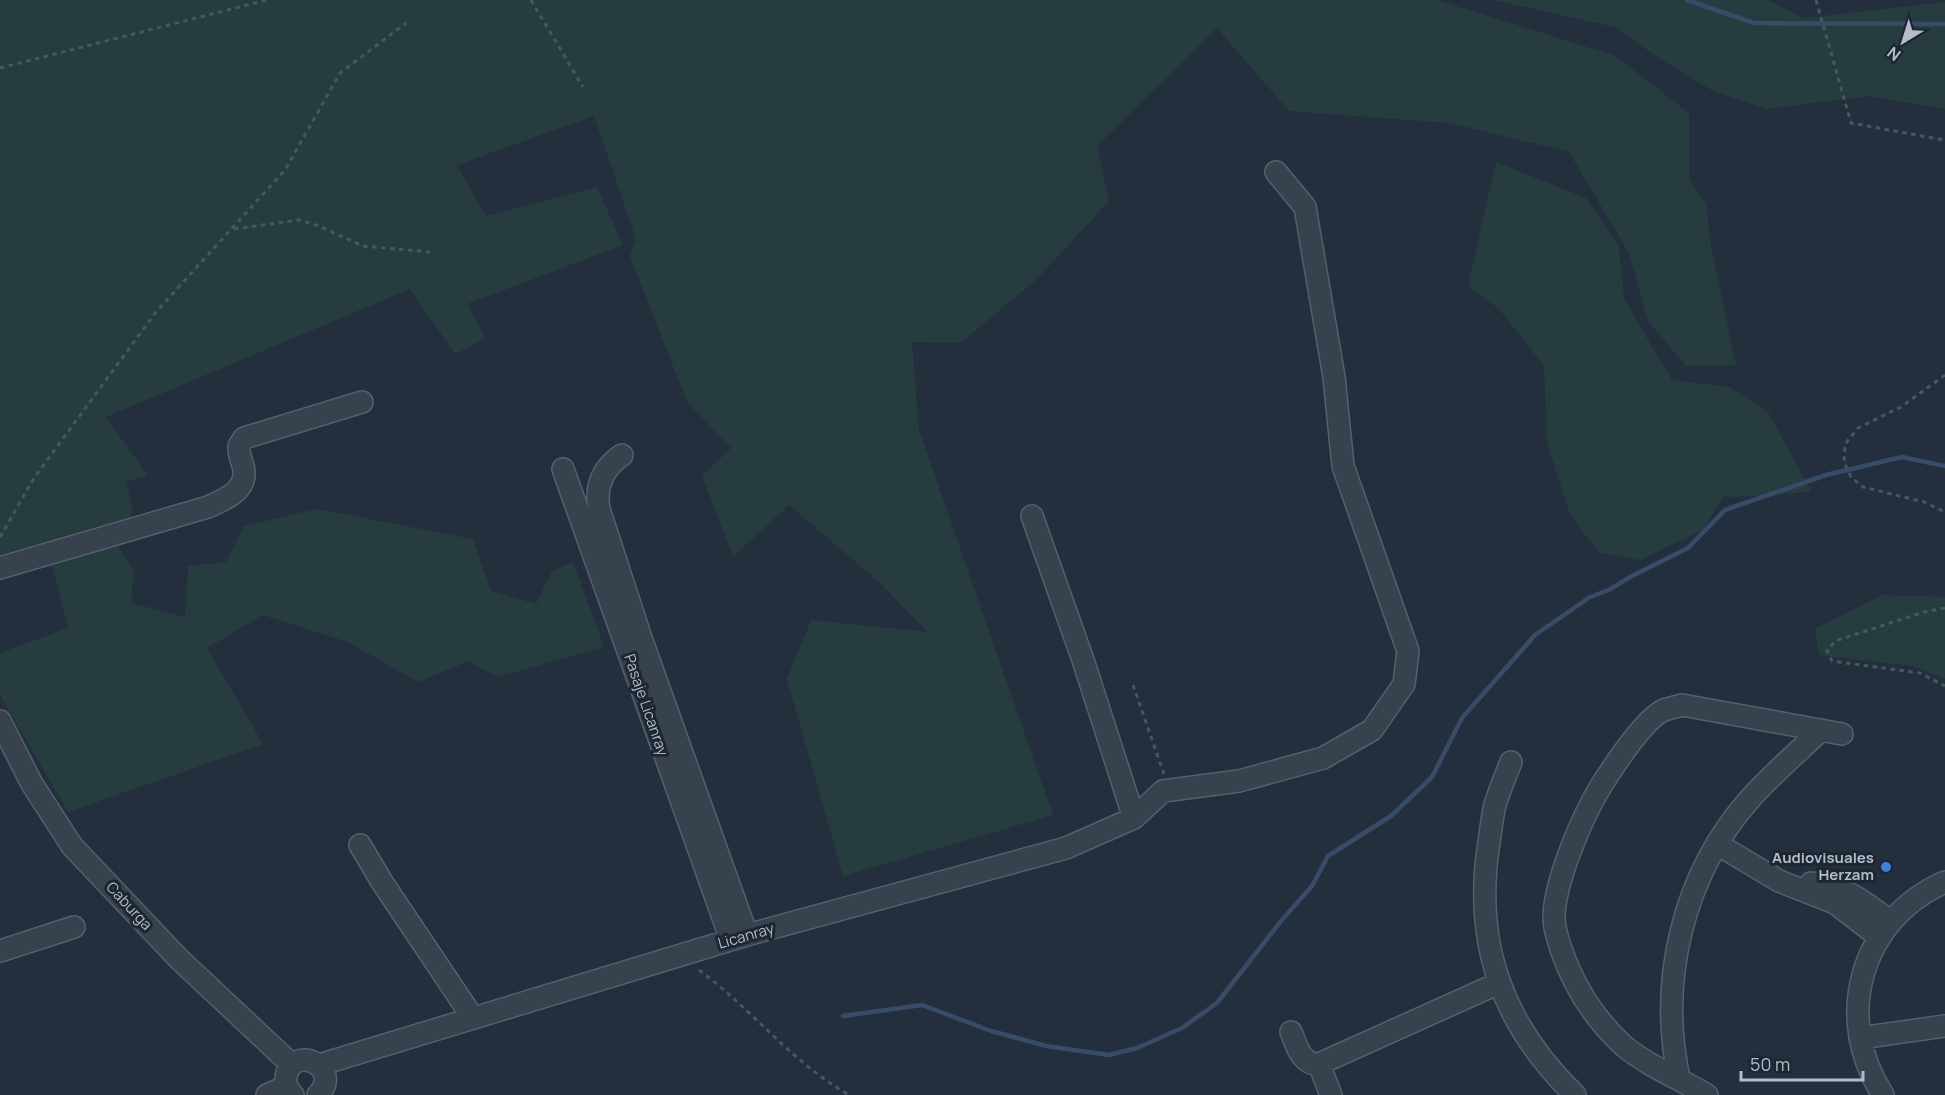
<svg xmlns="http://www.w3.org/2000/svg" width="1945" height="1095" font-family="Manrope,sans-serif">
<rect width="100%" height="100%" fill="#242f3e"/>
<path fill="#263c3f" d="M0,0H1437L1616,56L1689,113V180L1706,203L1711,247L1736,365L1686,366L1648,321L1629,253L1569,152L1450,123L1289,111L1217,28L1097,146L1109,201L1036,280L960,343L912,342L919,430L1053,815L843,876L787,679L811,620L928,632L880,583L789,505L733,557L702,476L731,448L687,402L630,256L636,239L594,116L457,165L486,216L597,187L623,245L467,304L486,338L455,354L410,289L106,417L148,476L126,481L133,511L116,543L134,571L131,603L185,617L188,566L226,562L244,526L317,509L473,539L491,591L536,604L552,571L573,562L604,647L497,677L469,661L418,682L348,642L263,615L207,648L263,744L68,812L0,695V653L68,628L49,552L0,564Z
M1494,0H1768L1804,18L1945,2V109L1869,96L1767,109L1713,91L1656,56L1614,27Z
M1496,162L1586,198L1619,246L1624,299L1672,380L1729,387L1768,412L1811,491L1770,496L1723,497L1703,530L1640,560L1599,553L1570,515L1547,442L1544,366L1499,309L1468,285Z
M1882,595L1945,597V679L1913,666L1819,655L1815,629Z"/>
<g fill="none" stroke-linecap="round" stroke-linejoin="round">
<path stroke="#394c67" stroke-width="4.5" d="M1687,0L1754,23L1945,24
M843,1016L922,1005L991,1031L1017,1038L1046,1046L1109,1055L1137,1048L1182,1028L1217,1003L1281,921L1312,886L1328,856L1391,816L1432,777L1462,718L1535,635L1590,597L1609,590L1630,577L1688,548L1725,510L1826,475L1902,457L1945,466"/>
<g stroke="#565f6c" stroke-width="24">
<path id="minor" d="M622,455C603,468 595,486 599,509L641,638L747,935
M563,469L731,940
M1032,516L1083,660L1134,818
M0,568L208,507C223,500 246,492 244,471C243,462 238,455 239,446L244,438L362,402
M0,721L32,784L72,846L179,959L292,1065
M1511,762C1505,777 1499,791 1495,805C1492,817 1491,830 1489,842C1473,943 1502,1024 1575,1095
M1717,844L1779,881L1835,903L1879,937
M360,845L382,882L473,1018
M1811,883C1843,884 1866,903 1891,922
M0,951L74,927
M1291,1032C1297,1046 1301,1065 1319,1064L1499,983
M1860,1038L1945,1026
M1319,1064L1331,1095
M319,1065L747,935L1066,848L1134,818L1163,791L1239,781L1323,758L1372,730L1404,684L1408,651L1343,466L1334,377L1305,207L1276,172
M1679,1078C1658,981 1683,875 1749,800C1771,775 1797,753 1821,730
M267,1095L287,1086
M293,1095C287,1089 284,1081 287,1073C297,1044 343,1069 318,1095
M1707,1095C1680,1079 1650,1067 1625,1047C1595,1020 1574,987 1561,949C1558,939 1554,929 1554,918C1554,883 1582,817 1601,786C1613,767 1644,719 1664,710C1670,708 1676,707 1682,705L1842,734
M1883,1095C1833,1018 1860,919 1945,882"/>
</g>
<path stroke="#44595c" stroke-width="3" stroke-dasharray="4.5 4.5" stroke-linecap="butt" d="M531,0L583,87
M1816,0L1851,123L1944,140L1945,142
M0,68L267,0
M234,229L299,220L319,226L363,246L430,252
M1945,375L1901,407L1858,428L1845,444L1844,462L1851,477L1863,487L1924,502L1945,512
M0,537L34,478L156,312L285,170L340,73L406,23
M1945,608L1924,612L1835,641L1827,651L1832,661L1920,673L1945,686
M1133,685L1164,774
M699,970C752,1009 791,1062 849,1095"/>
<use href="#minor" stroke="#38414e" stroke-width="21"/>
</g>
<circle fill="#3f7fe0" stroke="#1d2633" stroke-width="2" cx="1886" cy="867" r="6"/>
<g text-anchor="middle" stroke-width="6" stroke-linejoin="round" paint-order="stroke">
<g font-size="15" fill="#b4bcc9" stroke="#1d2633">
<text transform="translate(646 705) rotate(71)" y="5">Pasaje Licanray</text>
<text transform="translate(129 906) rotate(47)" y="5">Caburga</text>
<text transform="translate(746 936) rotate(-16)" y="5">Licanray</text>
</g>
<g font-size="15" font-weight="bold" fill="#b4bcc9" stroke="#1d2633" text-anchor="end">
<text x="1874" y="863">Audiovisuales<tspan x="1874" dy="17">Herzam</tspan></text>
</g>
</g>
<g transform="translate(1903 42) rotate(218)" stroke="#1d2633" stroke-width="4.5" paint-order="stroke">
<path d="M0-4.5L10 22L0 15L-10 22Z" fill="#b4bcc9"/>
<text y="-9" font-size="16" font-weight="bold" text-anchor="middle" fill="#b4bcc9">N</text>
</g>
<path d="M1741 1071v9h122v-9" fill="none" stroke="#b4bcc9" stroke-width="3"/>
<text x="1750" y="1071" font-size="18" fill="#b4bcc9" stroke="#1d2633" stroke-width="4.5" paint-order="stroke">50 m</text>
</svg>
